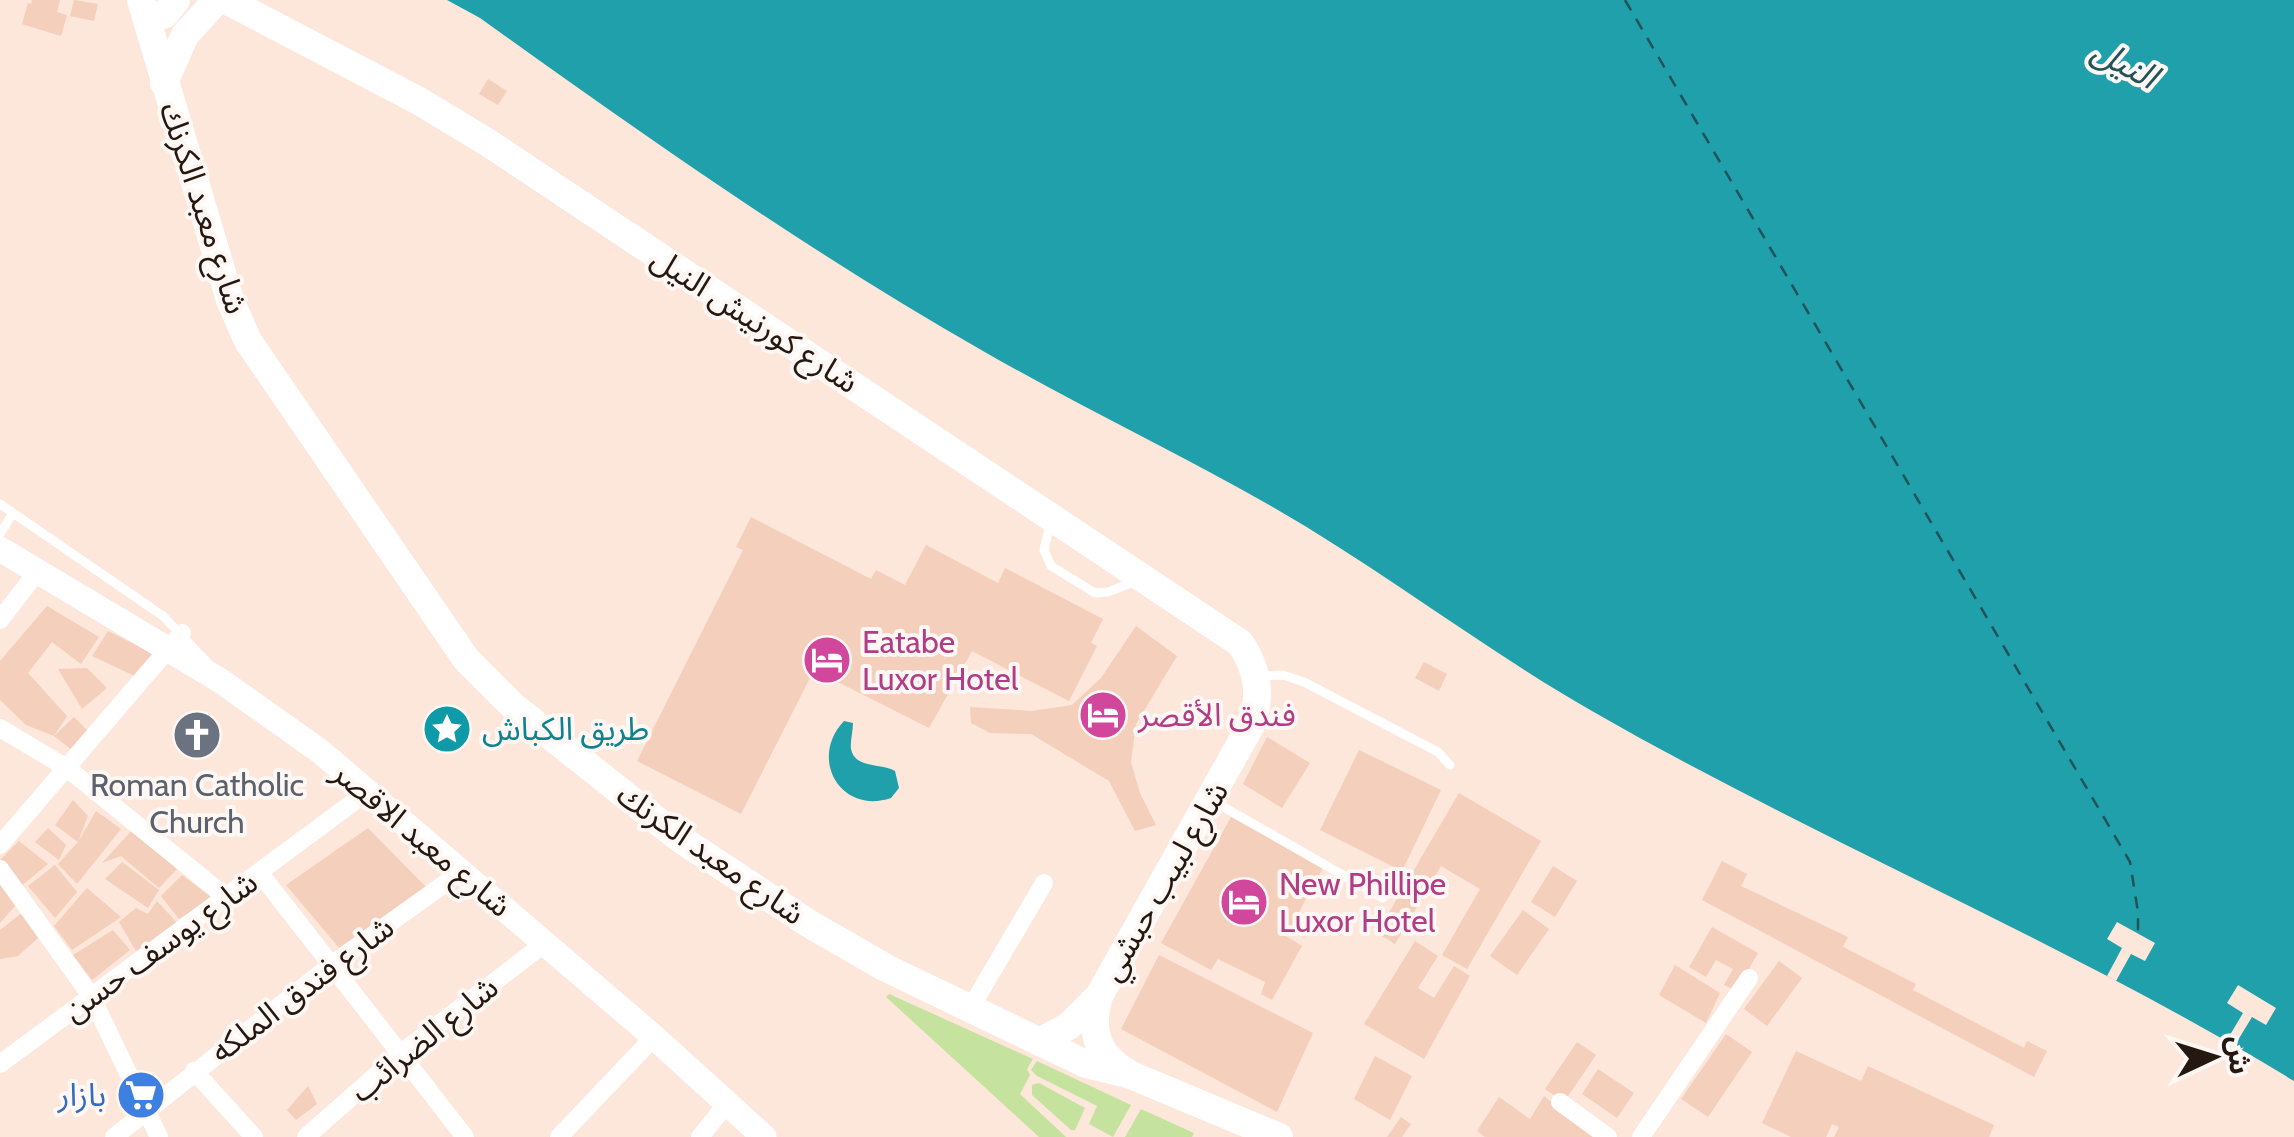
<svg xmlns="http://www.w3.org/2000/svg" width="2294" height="1137" font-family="Cabin,'Noto Sans Arabic',sans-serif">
<rect width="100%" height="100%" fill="#fde6da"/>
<path fill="#c5e39e" d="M889,994L1033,1059L1027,1069L1030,1075L1020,1094L1066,1137H1039L886,997Z
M1037,1061L1131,1105L1113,1137L1089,1124L1097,1106L1037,1076L1031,1070Z
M1039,1083L1085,1108L1075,1130H1071L1032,1095V1085Z
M1141,1109L1194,1133L1192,1137H1125Z"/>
<path fill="#1fa0ab" d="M447,0H2294V1081C2068,943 1822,843 1592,711C1482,648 1381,569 1271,506C1176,452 1077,405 983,351C808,251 644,136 480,18Z
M844,721L853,723C853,731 850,742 851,749C855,769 882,763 895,771L899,788L891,798C841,815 808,759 844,721Z"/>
<path fill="#fde6da" d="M2117,922L2155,943L2145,961L2131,954L2116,981L2107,976L2122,948L2107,939Z
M2238,985L2276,1008L2266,1025L2252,1017L2235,1045L2227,1040L2243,1013L2227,1003Z"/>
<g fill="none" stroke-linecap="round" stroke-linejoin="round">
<path stroke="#215358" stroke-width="2.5" stroke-dasharray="12 10" stroke-linecap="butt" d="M1625,0L2130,862L2138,912V934"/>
</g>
<path fill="#f4cfbb" d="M32,0H60L57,12L67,15L61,36L22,24L28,3L31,4Z
M74,0L98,4L94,21L70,16Z
M488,79L507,91L498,105L479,94Z
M751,517L871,579L876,570L905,585L926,545L998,583L1005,568L1103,619L1091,643L1097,646L1069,701L972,651L929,728L814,670L741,814L637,761L743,550L736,547Z
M47,606L99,637L81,664L52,642L28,673L67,716L54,736L26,725L0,700V661Z
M1136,626L1177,656L1136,724L1131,762L1140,793L1156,825L1135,831L1109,781L1031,734L990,733L971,723L970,707L1032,711L1072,705L1101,678Z
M108,631L156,655L137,677L92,656Z
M1424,662L1447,674L1439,691L1415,678Z
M87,668L107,688L82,709L58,669Z
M74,717L90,733L73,751L54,736Z
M1267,737L1310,763L1282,808L1243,784Z
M1359,750L1441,790L1402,871L1320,830Z
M1459,793L1541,841L1467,969L1442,955L1480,889L1441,866L1395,944L1377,933Z
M73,800L88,816L78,842L96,811L121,829L77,884L58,864L78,842L55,825Z
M1231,817L1323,868L1286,936L1302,946L1272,1000L1261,994L1265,982L1218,959L1211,970L1161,943Z
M136,826L177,869L159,888L121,856L102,863Z
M48,828L66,845L59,860L35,842Z
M368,828L428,889L340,949L286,885Z
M19,841L48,864L21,886L0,860Z
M1722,861L1747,874L1741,886L1848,937L1843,947L1916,984L1913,990L2024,1048L2027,1041L2047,1051L2034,1077L1702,900Z
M122,862L159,890L148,908L105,879Z
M55,865L77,892L55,918L28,886Z
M1553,866L1577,881L1555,917L1531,902Z
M182,875L212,898L179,919L161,896Z
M0,881L17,904L0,923Z
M87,888L121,917L72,950L54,926Z
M157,901L178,924L136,951L119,922L136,908L148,914Z
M1523,910L1549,929L1517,975L1490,956Z
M23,912L40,936L18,956L0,959V930Z
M1712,927L1758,953L1736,991L1724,985L1733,969L1716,960L1706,977L1689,967Z
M113,930L130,950L92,980L73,955Z
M1415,941L1438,956L1418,988L1434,998L1454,966L1470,976L1424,1059L1364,1024Z
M1159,955L1313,1033L1277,1112L1121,1029Z
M1779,961L1802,978L1767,1026L1744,1009Z
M1675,965L1720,993L1706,1023L1659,995Z
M1726,1034L1752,1052L1708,1117L1681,1099Z
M1577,1042L1596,1055L1564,1102L1545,1089Z
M1796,1051L1861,1081L1868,1066L1994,1125L1989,1137H1834L1839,1127L1832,1124L1826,1137H1791L1762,1123Z
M1375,1056L1412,1076L1390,1120L1354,1099Z
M1598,1069L1634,1093L1617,1118L1582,1094Z
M308,1086L317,1104L296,1120L287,1110Z
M1544,1096L1598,1137H1485L1477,1131L1499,1097L1530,1119Z
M1401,1117L1411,1124L1402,1137H1387Z"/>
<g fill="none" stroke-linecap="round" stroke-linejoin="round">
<path stroke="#fff" stroke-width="9" d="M0,504L163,616L208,663
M1050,524L1044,550L1051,566L1095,593L1108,592L1136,581
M0,534L13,513
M1257,676L1283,675L1304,682L1438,752L1450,765
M1213,801L1383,898"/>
<path stroke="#fff" stroke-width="18" d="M0,620L37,572
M0,728L67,768L226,897
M0,845L182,633
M0,869L91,996L159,1137
M259,872L465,1137
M970,1009L1044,883
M0,1064L367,792
M194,1071L254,1137
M1560,1102L1608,1137
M114,1137L331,965L461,872
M306,1137L400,1054L545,943
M559,1137L654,1037
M700,1137L728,1102
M1641,1137L1749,978"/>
<path stroke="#fff" stroke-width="25" d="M0,549L221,681L321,752L654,1037L764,1137"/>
<path stroke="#fff" stroke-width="28" d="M141,0L230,300L248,341L466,659L513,706L679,838L808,923L886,968L1086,1064L1131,1075L1279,1137
M226,0L419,101L487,142L1240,643C1258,669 1262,695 1251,725L1099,996C1088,1033 1098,1056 1131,1075
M148,21L165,14L176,0
M164,83L185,35L217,0
M1039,1042L1069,1026L1099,996"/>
</g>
<defs>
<g id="hotel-disc" transform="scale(2.5)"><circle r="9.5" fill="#d1479c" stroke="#fef7f3"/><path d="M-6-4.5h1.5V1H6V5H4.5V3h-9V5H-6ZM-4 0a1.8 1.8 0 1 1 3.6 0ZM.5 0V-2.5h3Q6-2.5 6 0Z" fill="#fff"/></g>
<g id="sight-disc" transform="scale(2.5)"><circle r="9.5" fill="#0f9aa8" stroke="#fef7f3"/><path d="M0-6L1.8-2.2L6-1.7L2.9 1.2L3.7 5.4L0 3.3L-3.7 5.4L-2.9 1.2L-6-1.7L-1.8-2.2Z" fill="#fff"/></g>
<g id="church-disc" transform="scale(2.5)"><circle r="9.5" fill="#6b7280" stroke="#fef7f3"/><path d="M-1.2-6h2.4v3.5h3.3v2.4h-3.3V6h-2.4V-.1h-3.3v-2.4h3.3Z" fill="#fff"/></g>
<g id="supermarket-disc" transform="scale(2.5)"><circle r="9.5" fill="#3f7fe0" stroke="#fef7f3"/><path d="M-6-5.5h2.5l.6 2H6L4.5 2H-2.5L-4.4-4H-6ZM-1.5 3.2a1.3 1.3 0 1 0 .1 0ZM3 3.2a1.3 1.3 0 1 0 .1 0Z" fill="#fff"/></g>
</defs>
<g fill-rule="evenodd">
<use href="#hotel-disc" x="827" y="660"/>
<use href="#hotel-disc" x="1103" y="715"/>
<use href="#sight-disc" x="447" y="729"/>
<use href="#church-disc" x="197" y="735"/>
<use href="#hotel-disc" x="1244" y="902"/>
<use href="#supermarket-disc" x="141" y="1095"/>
</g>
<g text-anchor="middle" stroke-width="8" stroke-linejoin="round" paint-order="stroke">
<g font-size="32" fill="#241810" stroke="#fef7f3">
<text transform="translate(204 208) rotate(72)" y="11">شارع معبد الكرنك</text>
<text transform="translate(755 320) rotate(33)" y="11">شارع كورنيش النيل</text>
<text transform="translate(422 839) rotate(40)" y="11">شارع معبد الاقصر</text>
<text transform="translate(711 854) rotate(35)" y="11">شارع معبد الكرنك</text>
<text transform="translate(1164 881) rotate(-60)" y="11">شارع لبيب حبشي</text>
<text transform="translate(160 946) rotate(-36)" y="11">شارع يوسف حسن</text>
<text transform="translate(302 989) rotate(-37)" y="11">شارع فندق الملكه</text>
<text transform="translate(424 1039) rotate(-39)" y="11">شارع الضرائب</text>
</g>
<g font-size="32" fill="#b23c85" stroke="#fef7f3" text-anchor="start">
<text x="862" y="653">Eatabe<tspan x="862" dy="37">Luxor Hotel</tspan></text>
<text x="1138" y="726">فندق الأقصر</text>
<text x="1279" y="895">New Phillipe<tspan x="1279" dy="37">Luxor Hotel</tspan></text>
</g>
<g font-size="32" fill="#0d838f" stroke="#fef7f3" text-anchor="start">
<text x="482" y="740">طريق الكباش</text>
</g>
<g font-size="32" fill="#5b616d" stroke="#fef7f3">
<text x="197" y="796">Roman Catholic<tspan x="197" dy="37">Church</tspan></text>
</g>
<g font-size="32" fill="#366cbe" stroke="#fef7f3" text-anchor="end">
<text x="106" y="1106">بازار</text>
</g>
<g font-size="35" font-style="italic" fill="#215358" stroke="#fef7f3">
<text transform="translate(2125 63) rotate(28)" y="12">النيل</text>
</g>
</g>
<g transform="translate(2214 1057) rotate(86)" stroke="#fef7f3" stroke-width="8" paint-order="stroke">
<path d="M0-8L18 38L0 25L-18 38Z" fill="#241810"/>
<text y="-15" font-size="28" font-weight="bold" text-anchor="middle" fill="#241810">ش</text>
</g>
</svg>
